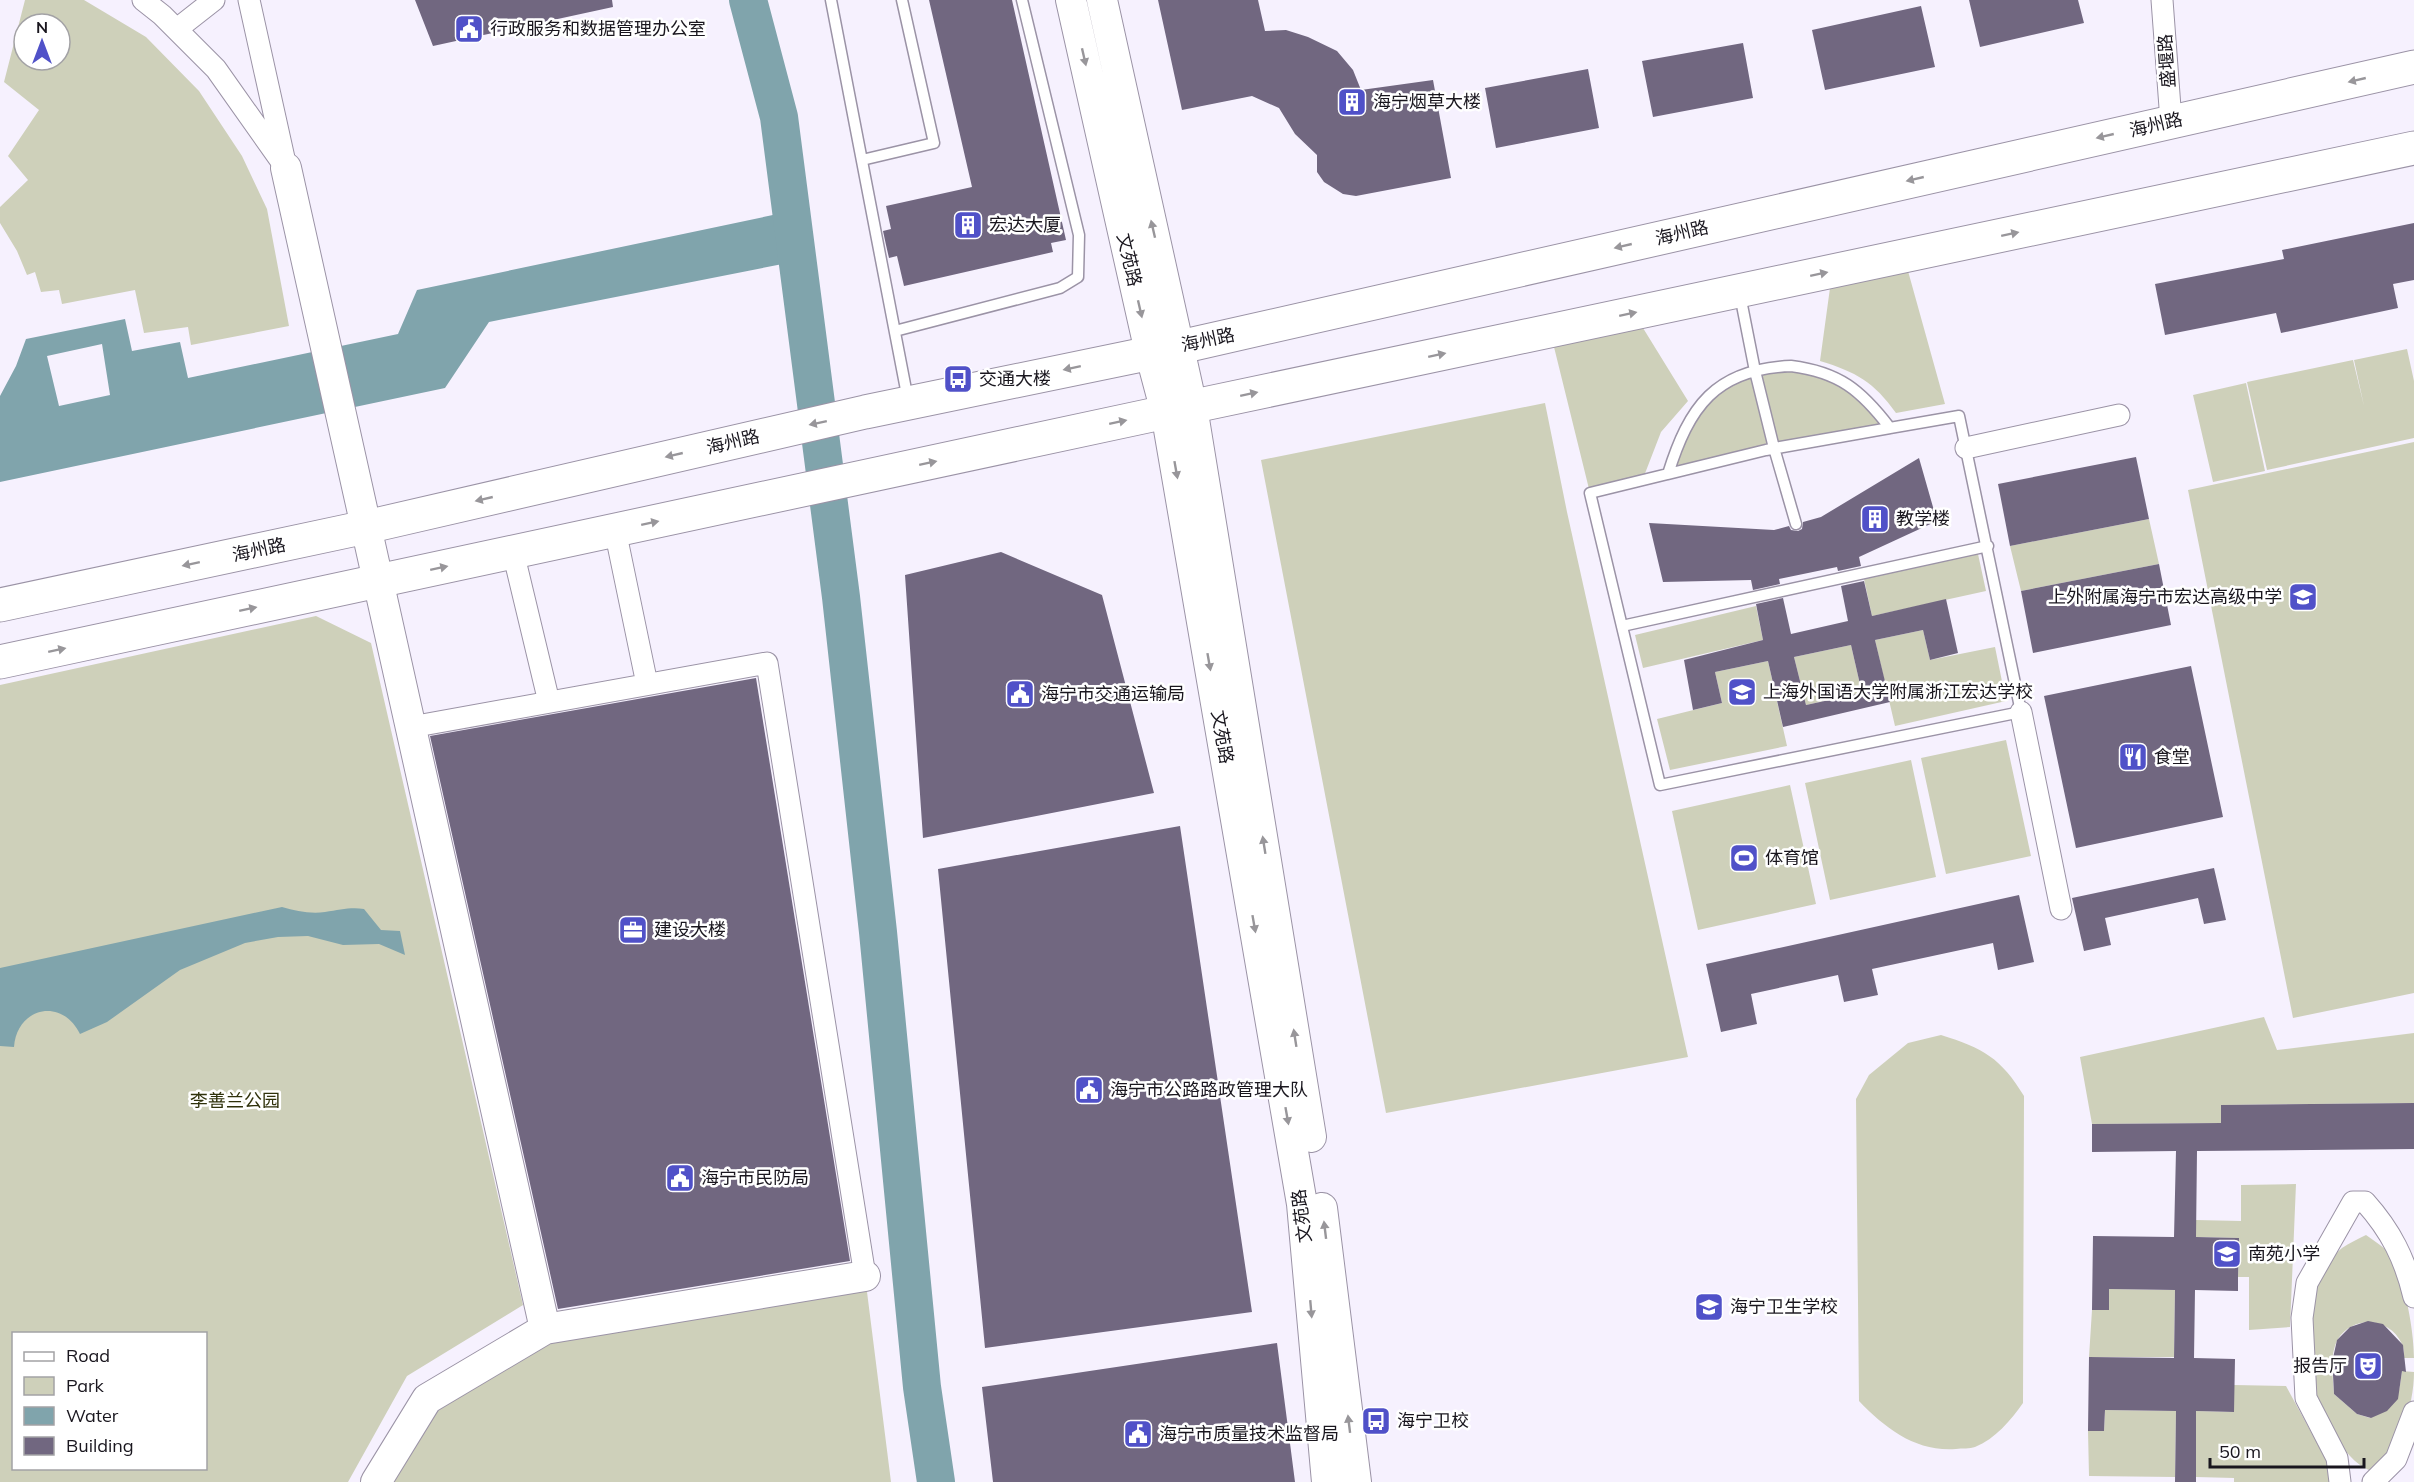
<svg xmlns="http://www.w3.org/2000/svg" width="2414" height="1482" font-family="Mulish,'Noto Sans SC',sans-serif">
<rect width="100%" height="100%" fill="#f6f1fe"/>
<path fill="#ced0ba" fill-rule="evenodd" d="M25,0H84L146,37L199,91L242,156L267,209L289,326L191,345L188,327L144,333L135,290L62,304L59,290L41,292L35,272L27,275L17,251L0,223V207L28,180L8,156L39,110L4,82ZM24,24H60V60H24Z
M1908,271L1945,404L1896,413C1874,382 1856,372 1820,361L1830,288Z
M1643,328L1688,401L1661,432L1644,476L1590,493L1554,347Z
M2407,349L2414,381V438L2267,470L2247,382L2353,360L2364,406L2354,360Z
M1791,366L1845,382L1890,428L1668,474L1692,415L1735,378Z
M2246,383L2265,471L2213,482L2193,395Z
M1545,403L1567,512L1688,1057L1386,1113L1261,460Z
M2414,442V993L2293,1018L2188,490Z
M2149,519L2159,564L2021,591L2010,546Z
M1978,554L1986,591L1872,616L1864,579Z
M1756,606L1763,640L1643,668L1635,635Z
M316,616L371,643L523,1305L407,1376L348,1482H0V685ZM14,1334H206V1468H14Z
M1923,630L1930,660L1995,647L2006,701L1895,726L1875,640Z
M1851,645L1862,693L1806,705L1794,657Z
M1768,661L1787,746L1670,770L1657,719L1722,703L1715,672Z
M2006,740L2031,856L1946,874L1921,758Z
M1911,760L1936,877L1830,900L1805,783Z
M1790,785L1816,904L1698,930L1672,811Z
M2264,1017L2277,1050L2414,1033V1103L2221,1105V1123L2092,1124L2080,1057Z
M1941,1035C1983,1048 2001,1058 2024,1096L2023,1403C2011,1420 1995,1439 1975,1447C1970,1449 1962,1448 1956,1449C1916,1452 1886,1429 1859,1401L1856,1099L1869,1075L1908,1043Z
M2296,1184L2290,1327L2249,1330V1277H2238L2239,1238L2196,1237V1220L2241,1221V1185Z
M2366,1235C2372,1239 2379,1244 2385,1249C2404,1270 2414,1330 2414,1358H2404C2404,1354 2404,1348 2402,1344C2390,1317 2353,1315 2338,1339C2329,1355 2333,1378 2334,1394L2357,1414L2370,1418C2398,1406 2398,1400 2402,1371L2414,1372C2414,1408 2399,1446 2373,1471C2349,1467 2320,1416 2312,1394C2309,1386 2308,1301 2311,1293C2316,1279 2330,1258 2342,1248C2349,1243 2358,1239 2366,1235Z
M865,1276L891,1482H376L427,1399L545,1329Z
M2109,1289L2175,1290L2174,1357H2089L2092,1310H2109Z
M2234,1385L2286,1386L2330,1467V1482H2234V1478L2196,1477V1411L2234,1412Z
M2105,1410L2176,1411L2175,1477L2089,1476L2088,1431H2104Z"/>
<path fill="#80a4ac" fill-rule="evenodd" d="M792,211L798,261L489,322L445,388L0,482V396L16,366L26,339L125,319L132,351L180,342L188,378L398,334L417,290ZM102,344L110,395L59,406L47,356Z
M282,907C296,911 310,914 325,912C340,910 350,907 364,909L381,930L400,931L405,955L379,944L343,945L308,936L278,937L245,943L180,970L107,1022L80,1034C62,997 17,1007 14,1047L0,1046V968Z"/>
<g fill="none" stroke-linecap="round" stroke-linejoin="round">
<path stroke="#80a4ac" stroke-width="38" d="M748,0L779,117L841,597L878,932L922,1387L936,1482"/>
</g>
<path fill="#716780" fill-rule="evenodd" d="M415,0H612L613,7L433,46Z
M929,0H1012L1066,240L1051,243L1053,252L904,286L897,256L889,258L886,245L883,231L891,229L886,206L972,187Z
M1158,0H1258L1265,31L1286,30L1308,37L1337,51L1353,70L1361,90L1433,80L1451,178L1356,196L1343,194L1324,182L1317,172V155L1295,134L1279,108L1252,96L1182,110Z
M1969,0H2078L2084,23L1980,47Z
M1921,6L1935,67L1825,90L1812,30Z
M1743,43L1753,98L1653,117L1642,61Z
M1588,69L1599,128L1496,148L1485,88Z
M2414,223V280L2393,284L2398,308L2281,333L2276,313L2165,335L2155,284L2284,259L2282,250Z
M2136,457L2149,519L2010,546L1998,484Z
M1919,458L1937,521L1859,557L1861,566L1838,571L1837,567L1779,579L1780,584L1753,590L1751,580L1663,582L1649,523L1774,530L1789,526L1791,530L1798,531L1802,529L1803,522L1821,517Z
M1001,552L1102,595L1154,793L923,838L905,575Z
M2159,564L2171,625L2033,653L2021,591Z
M1864,581L1872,616L1946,599L1958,653L1930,660L1923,630L1875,640L1890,702L1783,727L1768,661L1715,672L1722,703L1693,710L1684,660L1763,640L1756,604L1783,598L1791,634L1848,621L1841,586ZM1851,645L1862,693L1806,705L1794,657Z
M2191,666L2223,817L2076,848L2044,696Z
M756,678L850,1261L558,1309L430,736Z
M1180,826L1252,1312L985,1348L938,869Z
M2214,868L2226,920L2204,924L2198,898L2105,918L2111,945L2084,951L2072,898Z
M2019,895L2034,962L1998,970L1993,943L1872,969L1878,995L1844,1002L1838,975L1751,994L1757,1024L1721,1032L1706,964Z
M2414,1103V1149L2197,1151L2196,1237L2239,1238L2238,1277V1291L2195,1290L2194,1358L2235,1359L2234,1412L2196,1411V1482H2175L2176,1411L2105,1410L2104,1431H2088L2089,1357L2174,1358L2175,1290L2109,1289V1310H2092L2093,1236L2174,1237L2176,1151L2092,1152V1124L2221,1123V1105Z
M2368,1321L2383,1324L2403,1345L2406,1372L2402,1371L2398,1399L2387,1411L2371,1418L2357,1414L2334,1394L2333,1375V1358L2337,1340L2350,1327Z
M1277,1343L1295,1482H993L982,1387Z"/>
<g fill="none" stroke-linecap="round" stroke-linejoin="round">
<g stroke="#9b93a6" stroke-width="13">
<path id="lane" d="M831,0L908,400
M862,160L934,143L902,0
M1740,295L1755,371L1774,448L1590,493L1660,785L2021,712L1959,416L1774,448L1796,524
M895,331L1060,288L1078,277L1079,235L1022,0
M1791,366C1839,372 1861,390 1890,428L1766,450L1668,474C1689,407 1715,369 1791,366Z
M1622,626L1988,546"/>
</g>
<g stroke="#9b93a6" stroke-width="23">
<path id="street" d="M143,0L162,15L216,69L286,168
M249,0L284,158
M2162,0L2171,121
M177,29L214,0
M1966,448L2119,415
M615,530L647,684
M513,552L549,702
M2021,712L2061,909
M411,727L767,663L865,1276
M2340,1482L2337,1458L2306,1398L2302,1318L2307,1283L2353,1202H2365C2391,1231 2405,1259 2414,1297
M2373,1482L2396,1459L2414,1412"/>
</g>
<g stroke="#9b93a6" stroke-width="32">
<path id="secondary" d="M1071,0L1150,352L1166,412L1302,1204L1327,1482
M1102,0L1192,407L1311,1137
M286,168L545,1329
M1322,1208L1356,1482
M376,1482L427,1399L545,1329L865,1276"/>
</g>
<g stroke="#9b93a6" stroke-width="35">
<path id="primary" d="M0,605L366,527L865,412L1180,347L2414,67
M0,662L1166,412L2414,148"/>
</g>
<use href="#lane" stroke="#fff" stroke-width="10"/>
<use href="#street" stroke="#fff" stroke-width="21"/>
<use href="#secondary" stroke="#fff" stroke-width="30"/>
<use href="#primary" stroke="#fff" stroke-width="33"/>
</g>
<defs><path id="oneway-solid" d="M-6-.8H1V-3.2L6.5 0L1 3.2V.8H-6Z" transform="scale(1.5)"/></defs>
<g fill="#98969a">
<use href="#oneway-solid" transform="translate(1084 57) rotate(77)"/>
<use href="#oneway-solid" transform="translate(2357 80) rotate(167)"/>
<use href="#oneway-solid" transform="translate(2105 136) rotate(167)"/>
<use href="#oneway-solid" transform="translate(1915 179) rotate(167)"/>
<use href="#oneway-solid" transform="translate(1153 229) rotate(-103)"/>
<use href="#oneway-solid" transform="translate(2010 234) rotate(-12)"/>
<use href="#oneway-solid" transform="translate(1623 246) rotate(167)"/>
<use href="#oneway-solid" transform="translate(1819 274) rotate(-12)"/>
<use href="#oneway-solid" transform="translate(1140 309) rotate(77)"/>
<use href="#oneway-solid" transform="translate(1628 314) rotate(-12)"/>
<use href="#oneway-solid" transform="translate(1437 355) rotate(-12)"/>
<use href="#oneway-solid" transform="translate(1072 368) rotate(168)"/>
<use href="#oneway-solid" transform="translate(1249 394) rotate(-12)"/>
<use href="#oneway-solid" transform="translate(1118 422) rotate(-12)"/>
<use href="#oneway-solid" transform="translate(818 423) rotate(168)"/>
<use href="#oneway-solid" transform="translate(674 455) rotate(167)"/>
<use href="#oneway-solid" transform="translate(928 463) rotate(-12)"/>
<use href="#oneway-solid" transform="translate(1176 470) rotate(80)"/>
<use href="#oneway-solid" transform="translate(484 499) rotate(167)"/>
<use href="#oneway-solid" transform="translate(650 523) rotate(-12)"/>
<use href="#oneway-solid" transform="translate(191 564) rotate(168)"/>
<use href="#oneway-solid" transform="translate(439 568) rotate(-12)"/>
<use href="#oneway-solid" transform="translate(248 609) rotate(-12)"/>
<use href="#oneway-solid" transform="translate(57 650) rotate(-12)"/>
<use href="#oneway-solid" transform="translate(1209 662) rotate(80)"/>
<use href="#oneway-solid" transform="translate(1264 845) rotate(-99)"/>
<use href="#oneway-solid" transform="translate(1254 924) rotate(80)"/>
<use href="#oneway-solid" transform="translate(1295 1038) rotate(-99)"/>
<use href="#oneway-solid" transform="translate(1287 1116) rotate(80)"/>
<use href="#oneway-solid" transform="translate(1325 1230) rotate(-97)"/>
<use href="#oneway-solid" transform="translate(1311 1309) rotate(85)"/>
<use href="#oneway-solid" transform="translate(1349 1424) rotate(-97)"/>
</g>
<defs>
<g id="civic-square" transform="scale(1.5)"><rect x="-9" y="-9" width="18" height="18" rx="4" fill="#5051c8" stroke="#fff"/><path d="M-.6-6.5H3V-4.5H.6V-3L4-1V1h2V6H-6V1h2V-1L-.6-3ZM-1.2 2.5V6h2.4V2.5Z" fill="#fff"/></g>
<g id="building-square" transform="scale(1.5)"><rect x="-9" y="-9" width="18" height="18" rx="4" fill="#5051c8" stroke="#fff"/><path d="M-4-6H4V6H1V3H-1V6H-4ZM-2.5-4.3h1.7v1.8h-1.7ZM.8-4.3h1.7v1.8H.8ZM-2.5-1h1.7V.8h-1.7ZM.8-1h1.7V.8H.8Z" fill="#fff"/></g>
<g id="bus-square" transform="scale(1.5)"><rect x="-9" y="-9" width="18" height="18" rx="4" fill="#5051c8" stroke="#fff"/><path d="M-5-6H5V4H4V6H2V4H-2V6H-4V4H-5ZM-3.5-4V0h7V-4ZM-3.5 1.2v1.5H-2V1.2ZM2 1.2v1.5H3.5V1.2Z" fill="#fff"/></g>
<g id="school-square" transform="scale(1.5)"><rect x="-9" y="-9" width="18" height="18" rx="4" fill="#5051c8" stroke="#fff"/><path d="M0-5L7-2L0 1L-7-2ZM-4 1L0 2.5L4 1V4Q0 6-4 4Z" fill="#fff"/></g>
<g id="restaurant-square" transform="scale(1.5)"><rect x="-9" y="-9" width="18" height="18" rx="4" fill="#5051c8" stroke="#fff"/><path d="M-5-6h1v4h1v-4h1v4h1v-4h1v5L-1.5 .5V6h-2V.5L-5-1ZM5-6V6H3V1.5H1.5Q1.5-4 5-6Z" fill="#fff"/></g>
<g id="stadium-square" transform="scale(1.5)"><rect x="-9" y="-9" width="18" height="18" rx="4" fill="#5051c8" stroke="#fff"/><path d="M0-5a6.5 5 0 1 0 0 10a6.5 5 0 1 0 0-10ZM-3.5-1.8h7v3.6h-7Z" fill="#fff"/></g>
<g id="office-square" transform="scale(1.5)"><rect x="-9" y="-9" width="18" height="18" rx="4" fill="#5051c8" stroke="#fff"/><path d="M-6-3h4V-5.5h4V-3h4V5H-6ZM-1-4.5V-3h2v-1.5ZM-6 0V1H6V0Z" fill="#fff"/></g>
<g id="theatre-square" transform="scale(1.5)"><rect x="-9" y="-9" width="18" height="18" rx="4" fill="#5051c8" stroke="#fff"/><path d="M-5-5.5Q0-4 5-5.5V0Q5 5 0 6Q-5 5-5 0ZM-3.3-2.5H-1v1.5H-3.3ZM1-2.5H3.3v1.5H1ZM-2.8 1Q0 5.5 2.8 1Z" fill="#fff"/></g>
</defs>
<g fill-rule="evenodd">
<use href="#civic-square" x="469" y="29"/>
<use href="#building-square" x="1352" y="102"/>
<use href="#building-square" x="968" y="225"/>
<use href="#bus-square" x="958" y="379"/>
<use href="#building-square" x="1875" y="519"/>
<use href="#school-square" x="2303" y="597"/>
<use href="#school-square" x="1742" y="692"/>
<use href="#civic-square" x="1020" y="694"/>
<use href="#restaurant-square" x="2133" y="757"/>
<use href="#stadium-square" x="1744" y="858"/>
<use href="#office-square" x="633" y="930"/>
<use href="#civic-square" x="1089" y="1090"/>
<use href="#civic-square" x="680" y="1178"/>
<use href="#school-square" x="2227" y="1254"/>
<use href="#school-square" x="1709" y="1307"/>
<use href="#theatre-square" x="2368" y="1366"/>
<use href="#bus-square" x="1376" y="1421"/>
<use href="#civic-square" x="1138" y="1434"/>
</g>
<g text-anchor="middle" stroke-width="5" stroke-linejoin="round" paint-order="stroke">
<g font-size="18" fill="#19161e" stroke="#fff" text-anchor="start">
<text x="490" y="35">行政服务和数据管理办公室</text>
<text x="1373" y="108">海宁烟草大楼</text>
<text x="989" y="231">宏达大厦</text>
<text x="979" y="385">交通大楼</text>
<text x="1896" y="525">教学楼</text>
<text x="2282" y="603" text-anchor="end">上外附属海宁市宏达高级中学</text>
<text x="1763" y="698">上海外国语大学附属浙江宏达学校</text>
<text x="1041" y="700">海宁市交通运输局</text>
<text x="2154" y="763">食堂</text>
<text x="1765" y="864">体育馆</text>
<text x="654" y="936">建设大楼</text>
<text x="1110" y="1096">海宁市公路路政管理大队</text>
<text x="701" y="1184">海宁市民防局</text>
<text x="2248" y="1260">南苑小学</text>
<text x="1730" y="1313">海宁卫生学校</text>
<text x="2347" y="1372" text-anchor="end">报告厅</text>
<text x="1397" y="1427">海宁卫校</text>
<text x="1159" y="1440">海宁市质量技术监督局</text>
</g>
<g font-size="18" fill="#19161e" stroke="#fff">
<text transform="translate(2167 61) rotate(-94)" y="6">盛堰路</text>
<text transform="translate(2156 125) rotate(-13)" y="6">海州路</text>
<text transform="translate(1682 233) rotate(-13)" y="6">海州路</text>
<text transform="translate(1129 260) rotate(77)" y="6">文苑路</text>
<text transform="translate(1208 340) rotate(-12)" y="6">海州路</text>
<text transform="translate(733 442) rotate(-13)" y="6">海州路</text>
<text transform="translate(259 550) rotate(-12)" y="6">海州路</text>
<text transform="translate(1222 737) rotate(80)" y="6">文苑路</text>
<text transform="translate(1302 1216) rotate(-97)" y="6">文苑路</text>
</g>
<g font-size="18" fill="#2f310b" stroke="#fff">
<text x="235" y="1107">李善兰公园</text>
</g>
</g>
<rect x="12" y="1332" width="195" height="138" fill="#ffffff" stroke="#a3a2a5" stroke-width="1.5"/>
<rect x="24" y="1352" width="30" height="9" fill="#ffffff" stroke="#a3a2a5" stroke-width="1.5"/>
<text x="66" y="1362" font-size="18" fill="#19161e">Road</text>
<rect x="24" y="1377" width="30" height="18" fill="#ced0ba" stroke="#a3a2a5" stroke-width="1.5"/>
<text x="66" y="1392" font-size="18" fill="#19161e">Park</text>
<rect x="24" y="1407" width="30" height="18" fill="#80a4ac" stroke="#a3a2a5" stroke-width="1.5"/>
<text x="66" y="1422" font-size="18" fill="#19161e">Water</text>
<rect x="24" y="1437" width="30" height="18" fill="#716780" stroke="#a3a2a5" stroke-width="1.5"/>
<text x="66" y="1452" font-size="18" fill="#19161e">Building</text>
<g transform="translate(42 42)"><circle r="28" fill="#ffffff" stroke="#a3a2a5" stroke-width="1.5"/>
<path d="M0-4.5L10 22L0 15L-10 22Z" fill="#5051c8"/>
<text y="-9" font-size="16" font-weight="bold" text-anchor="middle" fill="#19161e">N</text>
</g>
<path d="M2210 1458v9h154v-9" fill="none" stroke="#19161e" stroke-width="3"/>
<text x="2219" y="1458" font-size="18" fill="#19161e" stroke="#ffffff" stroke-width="4.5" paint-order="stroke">50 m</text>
</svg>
